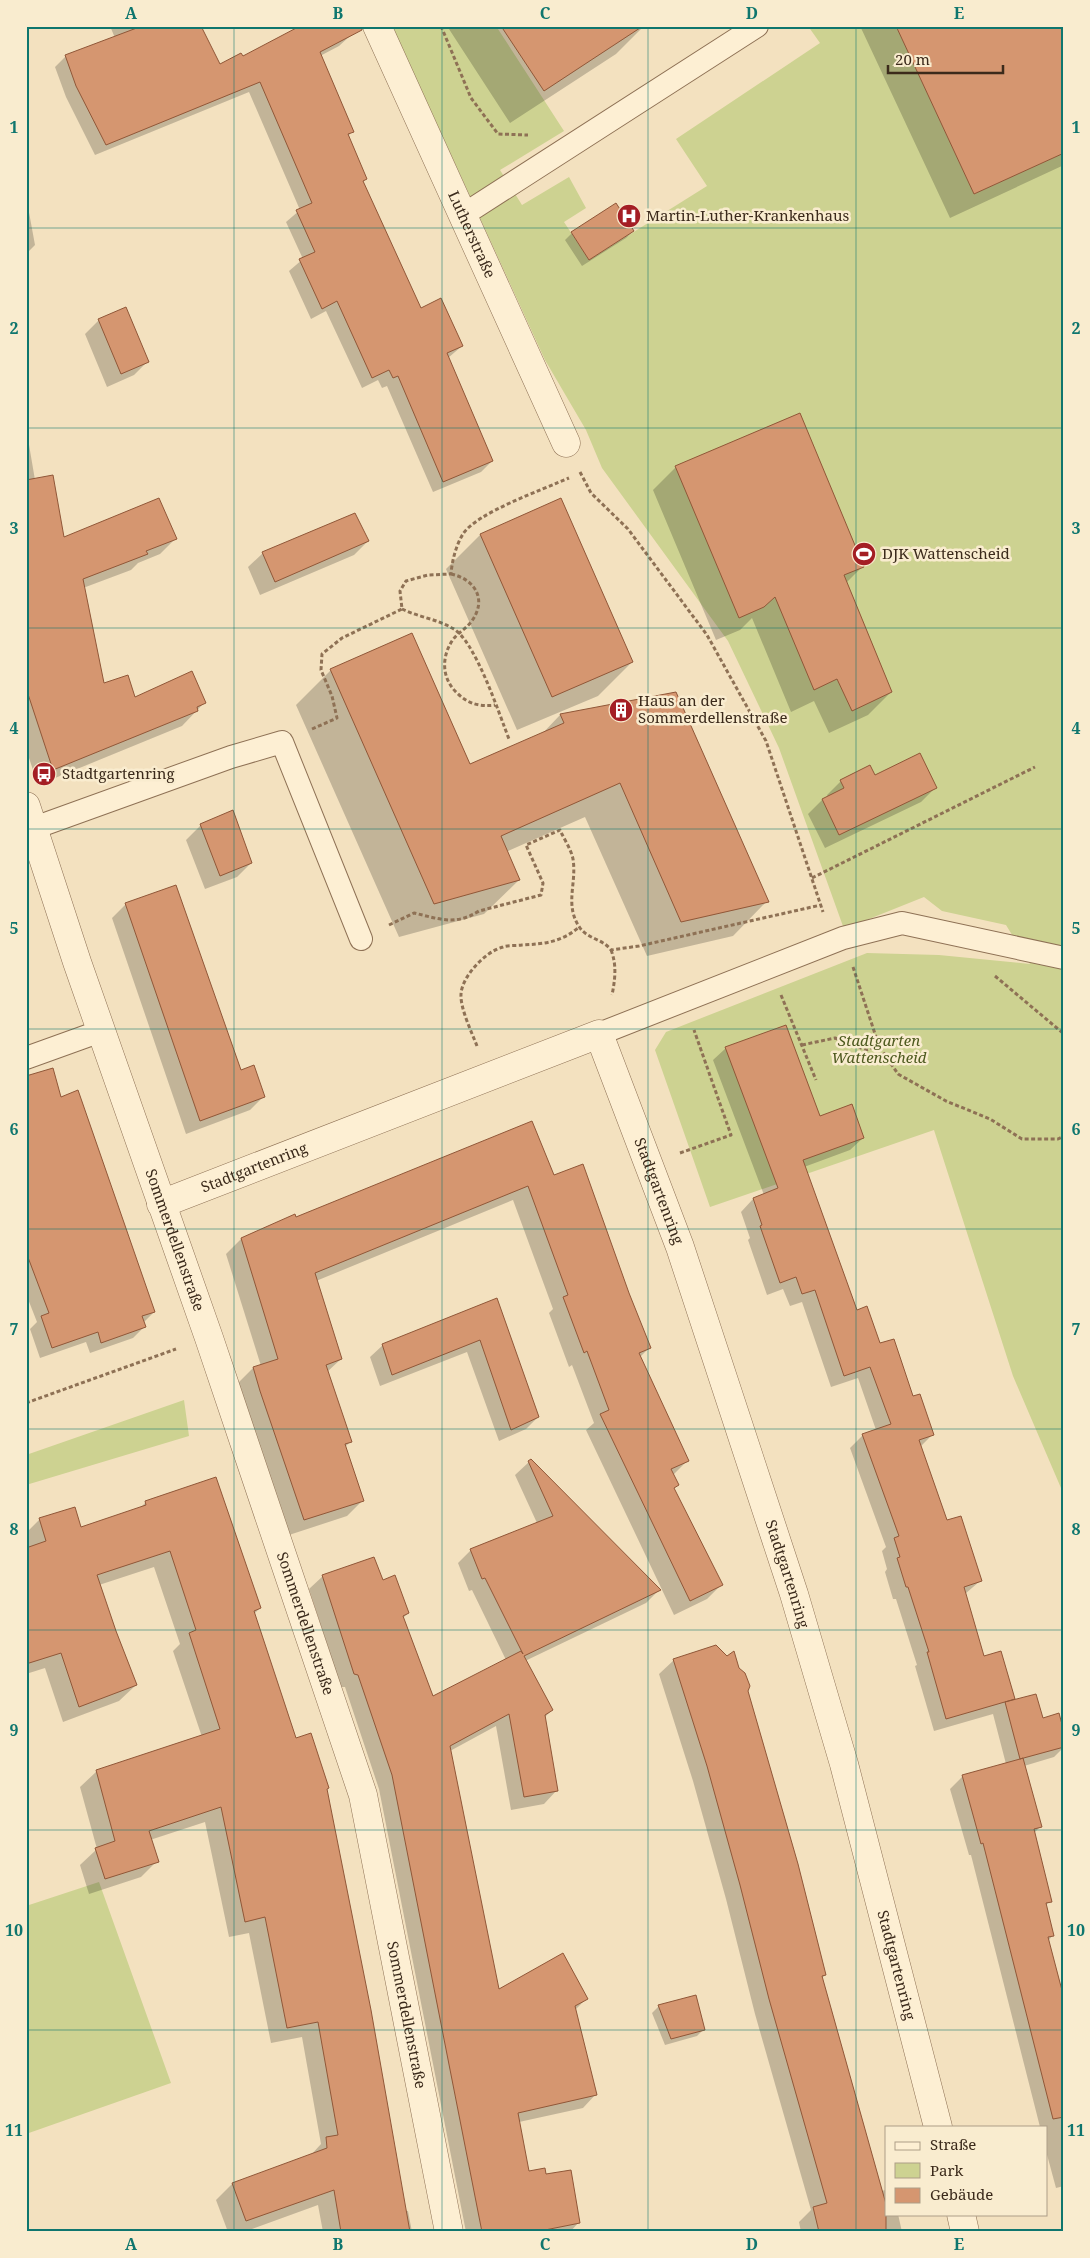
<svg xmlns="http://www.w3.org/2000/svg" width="1090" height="2258" font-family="'Noto Serif',serif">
<rect width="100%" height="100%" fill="#f3e1bf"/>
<path fill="#cdd291" d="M392,26H496L564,131L500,170L522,205L569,177L586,208L564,222L589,260L707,186L676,139L820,43L808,26H896L974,194L1064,153V1495L1013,1376L934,1130L710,1207L655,1050L666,1032L867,953L939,955L1030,964L1006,925L942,911L924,897L844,929L779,748L728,641L602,468L586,430L545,360Z
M184,1400L189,1436L26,1485V1455Z
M99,1882L171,2083L26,2134V1906Z"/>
<path fill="#0003" d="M110,26H164L220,65L243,57L296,30L294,26H344L350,36L339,46L320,56L353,131L347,137L366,179L362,183L421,309L462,346L448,358L492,461L481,472L433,492L387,386L382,388L378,380L362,388L326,311L311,319L289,271L303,259L286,222L300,210L249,92L95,155L66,97L55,67L66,56L115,38Z
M447,26H644L616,54L510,123Z
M863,26H1064V165L950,218L861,28Z
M26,196L35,245L26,254Z
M633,231L626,238L582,266L565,240L572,233Z
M99,320L148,361L134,375L107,387L85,334Z
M26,427L35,480L63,539H175L160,554L138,563L131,570L83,588L103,685L134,698L204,703L182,726L38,785L26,749Z
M676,467L862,567L846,583L891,692L868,715L829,733L814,701L791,712L752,618L740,630L716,640L653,490Z
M355,514L368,541L354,555L260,595L248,567L263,553Z
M480,535L632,662L598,696L517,730L446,569Z
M331,670L470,766L541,735L560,715L675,693L767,901L733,936L647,956L585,817L506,852L519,880L484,914L399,937L296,705Z
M875,777L935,788L921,802L825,848L808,814L822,800L828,797L827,795L841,781Z
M232,812L251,863L237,877L205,889L186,840L200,826Z
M126,904L240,1071L264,1096L250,1110L186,1134L112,918Z
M726,1048L819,1117L863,1138L850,1150L804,1167L856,1311L912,1398L932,1435L920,1447L946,1522L980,1581L965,1594L983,1657L1014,1699L1011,1702L1042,1719L1064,1737V1747L1054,1757L1024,1766L1041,1826L1034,1833L1050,1901L1045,1906L1053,1935L1048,1941L1064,2002V2186L1056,2188L1046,2151V2127H1040L971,1855H969L950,1789L963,1776L1006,1764L993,1714L934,1731L915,1666L917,1665L896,1599H893L885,1572L887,1569L882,1551L886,1547L850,1448L863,1435L876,1430L858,1378L831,1387L802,1302L790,1306L783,1289L767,1295L748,1240L750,1238L741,1212L753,1199L764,1195L713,1060Z
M26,1111L154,1312L143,1323L144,1327L133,1338L90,1353L86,1342L40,1358L30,1329L37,1322L26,1294Z
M553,1177L649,1348L640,1357L687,1461L673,1475L678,1485L673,1489L722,1584L707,1599L674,1615L586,1430L594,1423L572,1365L569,1367L549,1313L553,1309L513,1200L316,1281L341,1359L327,1372L350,1442L345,1447L362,1501L347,1516L289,1535L238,1383L253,1368L261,1366L226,1254L241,1239L296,1219Z
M497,1300L538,1417L526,1429L499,1441L467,1352L380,1386L370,1357L383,1345Z
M529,1462L659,1590L646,1603L525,1661L552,1710L544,1718L557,1790L544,1804L511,1810L496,1726L450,1751L498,1991L587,1998L575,2010L596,2094L583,2108L519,2122L528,2173L545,2175L579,2222L570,2232H466L379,1789L345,1687H341L309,1589L323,1576L382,1581L408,1613L403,1618L433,1698L506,1660L472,1590L469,1591L458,1563L471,1550L537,1523L515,1475Z
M146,1502L260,1608L254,1614L295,1739L325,1790L405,2211H408L412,2232H323L318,2205L244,2232H228L216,2200L232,2184L310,2156L321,2144L302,2037L271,2043L249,1933L229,1937L205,1822L150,1840L157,1861L141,1877L89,1894L80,1865L97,1849L80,1787L97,1771L202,1737L173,1651L180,1644L154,1567L99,1585L136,1685L119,1701L63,1722L45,1668L26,1674V1533L39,1520L80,1528L139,1509Z
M674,1660L746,1691L825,1975L821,1979L881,2191L886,2190V2214H898L902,2232H801L799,2222L811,2210L755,2014L726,1899L693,1781L659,1674Z
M659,2006L704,2029L697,2036L665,2045L652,2013Z"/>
<path fill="#d59670" stroke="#905738" d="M142,26H201L220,64L241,53L243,56L300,26H362V30L320,52L354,132L348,134L367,179L363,181L421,308L441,298L463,346L447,353L493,461L443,482L398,376L393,378L389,370L372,378L337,301L322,309L299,259L315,252L296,210L312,203L260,82L106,145L76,86L65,55Z
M501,26H643L544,91Z
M896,26H1064V153L974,194Z
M616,203L634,231L589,260L571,232Z
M126,307L149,362L121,374L98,319Z
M800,413L864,567L844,575L892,692L852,711L837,679L814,690L775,597L764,607L739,618L675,466Z
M53,475L64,537L159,498L177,539L146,551L148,554L83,579L104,683L128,675L135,697L192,671L206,703L197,707L198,711L53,770L26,688V480Z
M561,498L633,662L552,697L480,534Z
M355,513L369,541L275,582L262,552Z
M412,633L470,764L564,723L560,714L676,692L769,902L681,922L620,783L501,836L520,880L434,904L330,669Z
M920,753L937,788L839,835L822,799L844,788L840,780L870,765L875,775Z
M233,810L252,863L220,876L200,824Z
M176,885L241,1070L254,1065L265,1097L200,1121L125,903Z
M786,1025L820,1116L852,1104L864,1138L803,1160L857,1310L867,1306L880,1343L894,1339L913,1396L920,1394L934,1435L919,1440L947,1520L961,1516L982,1581L964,1587L984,1656L1001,1651L1015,1699L946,1719L927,1652H929L908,1587H906L897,1558L900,1557L894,1538L899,1536L862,1434L891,1424L870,1367L844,1376L815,1290L802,1294L796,1277L780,1283L760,1226L762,1225L753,1198L778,1188L725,1047Z
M53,1068L61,1097L78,1090L155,1312L142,1316L146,1327L101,1343L98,1332L52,1348L41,1316L49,1313L26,1252V1076Z
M532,1121L554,1175L583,1164L629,1293L651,1348L639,1353L689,1461L671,1469L679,1485L674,1488L723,1585L690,1601L600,1414L609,1410L587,1351L584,1353L563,1297L568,1295L528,1186L315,1273L342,1359L326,1365L352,1442L345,1444L364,1501L304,1520L260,1391L253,1367L278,1359L241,1238L295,1214L296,1217Z
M497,1298L539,1417L511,1430L480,1340L392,1375L382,1344Z
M531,1459L661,1590L524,1656L553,1710L545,1715L558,1791L524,1797L509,1714L450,1746L499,1989L563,1953L588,1999L575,2006L597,2095L518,2113L529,2171L545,2168L546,2174L571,2170L580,2223L535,2232H482L392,1775L358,1675L354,1674L322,1575L374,1557L383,1580L395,1575L409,1613L403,1616L433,1696L521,1651L523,1654L485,1578L482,1579L470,1549L553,1516L528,1461Z
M216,1477L261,1608L254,1611L296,1738L311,1733L329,1788L327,1789L371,2010L410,2232H341L334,2190L246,2221L232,2183L327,2148L326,2137L338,2135L318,2022L287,2028L265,1917L245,1922L221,1807L149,1831L159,1862L105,1879L95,1848L115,1841L96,1770L220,1729L189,1633L196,1630L170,1551L97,1575L116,1631L137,1685L79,1707L61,1653L26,1664V1548L46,1541L39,1518L75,1507L81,1527L146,1505L145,1501Z
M716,1645L727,1656L734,1651L739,1668L745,1673L750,1686L748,1691L798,1864L826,1975L822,1976L886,2204V2232H819L813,2207L827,2203L769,1999L740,1885L707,1766L673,1659Z
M1036,1694L1043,1718L1059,1713L1064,1732V1747L1020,1759L1023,1758L1042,1827L1034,1829L1052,1902L1046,1903L1054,1936L1048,1937L1064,1998V2117L1053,2119L983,1843L981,1844L962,1775L1020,1759L1005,1702Z
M696,1995L705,2030L671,2039L658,2005Z"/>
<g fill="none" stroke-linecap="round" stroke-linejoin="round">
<g stroke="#8e7155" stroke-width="24">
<path id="lane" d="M463,215L757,26
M34,828L231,757L282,742L361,939
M599,1034L843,938L902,923L1064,958
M26,1058L101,1031"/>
</g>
<g stroke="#8e7155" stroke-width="29">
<g id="street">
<path id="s1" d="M377,26L566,443"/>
<path id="s2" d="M26,806L77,962L209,1338L363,1795L449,2232"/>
<path id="s3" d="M161,1204L599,1034L680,1247L794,1594L844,1764L938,2127"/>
<path d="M961,2214L965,2232"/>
</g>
</g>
<path stroke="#8e7155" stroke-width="3" stroke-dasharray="4 2.5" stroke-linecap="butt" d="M441,26L471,98L498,134L528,135
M580,472L591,493L628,529L707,635L766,741L823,912
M451,574C475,579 488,600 471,622C466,629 457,633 452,641C441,658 442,679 457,693C468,704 480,707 495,705
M402,609C418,617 437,619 452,628C475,639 499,714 509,739
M312,729L337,718L332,696L321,670L322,654L342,638L402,609L400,591L406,581L428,575L451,574C452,561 456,545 463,534C476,513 544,489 569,478
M812,878L1035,767
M389,925L414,913C440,919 455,926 479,911L541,895L543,883L526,845L560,830C564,839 571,849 573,859C577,884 564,905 580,928C588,939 603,939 611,950L639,946L821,905
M611,950C617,965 615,980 612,995
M853,967L879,1046L898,1074L946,1101L990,1119L1022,1139H1058L1064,1136
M995,976L1064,1034
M781,995L816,1080
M802,1045L835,1038L866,1050L879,1046
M477,1046C472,1033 460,1008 461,994C462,976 486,951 503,947C508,945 516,946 522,945C544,944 562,942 579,927
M680,1153L731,1135L694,1030
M26,1403L176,1349"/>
<use href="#lane" stroke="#fdefd3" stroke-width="22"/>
<use href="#street" stroke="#fdefd3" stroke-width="28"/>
</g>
<path fill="none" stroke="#0f766e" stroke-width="1" stroke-opacity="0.55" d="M234,26V2232M442,26V2232M648,26V2232M856,26V2232M26,228H1064M26,428H1064M26,628H1064M26,829H1064M26,1029H1064M26,1229H1064M26,1429H1064M26,1630H1064M26,1830H1064M26,2030H1064"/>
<defs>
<g id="hospital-disc" transform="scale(1.25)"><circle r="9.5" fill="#a41e24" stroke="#f9eccf"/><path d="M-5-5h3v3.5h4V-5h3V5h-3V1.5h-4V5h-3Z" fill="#fff"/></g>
<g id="stadium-disc" transform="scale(1.25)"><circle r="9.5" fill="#a41e24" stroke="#f9eccf"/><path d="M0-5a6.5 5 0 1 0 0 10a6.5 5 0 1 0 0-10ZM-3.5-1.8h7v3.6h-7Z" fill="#fff"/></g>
<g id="building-disc" transform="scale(1.25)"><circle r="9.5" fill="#a41e24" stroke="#f9eccf"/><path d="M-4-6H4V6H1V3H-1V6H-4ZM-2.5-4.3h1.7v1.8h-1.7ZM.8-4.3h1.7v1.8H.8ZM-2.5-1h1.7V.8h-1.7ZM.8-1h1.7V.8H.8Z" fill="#fff"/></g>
<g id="bus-disc" transform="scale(1.25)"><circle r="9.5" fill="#a41e24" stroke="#f9eccf"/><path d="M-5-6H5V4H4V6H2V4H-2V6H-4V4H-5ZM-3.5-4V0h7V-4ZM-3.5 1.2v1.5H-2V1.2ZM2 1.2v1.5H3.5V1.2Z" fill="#fff"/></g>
</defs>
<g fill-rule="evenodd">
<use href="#hospital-disc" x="629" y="216"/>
<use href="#stadium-disc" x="864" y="554"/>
<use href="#building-disc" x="621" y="710"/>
<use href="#bus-disc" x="44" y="774"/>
</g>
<g text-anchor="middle" stroke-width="5" stroke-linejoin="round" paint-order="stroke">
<g font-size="15" fill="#3b2a1b" stroke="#f9eccf" text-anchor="start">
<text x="646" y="221">Martin-Luther-Krankenhaus</text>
<text x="882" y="559">DJK Wattenscheid</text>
<text x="638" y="706">Haus an der<tspan x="638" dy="17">Sommerdellenstraße</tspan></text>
<text x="62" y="779">Stadtgartenring</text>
</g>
<g font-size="15" fill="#3b2a1b" stroke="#f9eccf">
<text dy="5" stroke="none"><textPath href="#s1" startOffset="229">Lutherstraße</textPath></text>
<text dy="5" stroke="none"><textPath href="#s3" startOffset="100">Stadtgartenring</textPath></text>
<text dy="5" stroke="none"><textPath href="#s3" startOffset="638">Stadtgartenring</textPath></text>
<text dy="5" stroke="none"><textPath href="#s2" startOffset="459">Sommerdellenstraße</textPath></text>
<text dy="5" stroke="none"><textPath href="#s3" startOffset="1042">Stadtgartenring</textPath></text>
<text dy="5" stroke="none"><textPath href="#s2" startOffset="864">Sommerdellenstraße</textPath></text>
<text dy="5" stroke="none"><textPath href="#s3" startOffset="1448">Stadtgartenring</textPath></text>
<text dy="5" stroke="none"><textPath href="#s2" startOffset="1269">Sommerdellenstraße</textPath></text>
</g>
<g font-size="15" font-style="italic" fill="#4e5a1f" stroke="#f9eccf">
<text x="879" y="1046">Stadtgarten<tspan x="879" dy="17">Wattenscheid</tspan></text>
</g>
</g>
<rect width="1090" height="2258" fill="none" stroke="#f9eccf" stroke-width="55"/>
<rect x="885" y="2126" width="162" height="90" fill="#f9eccf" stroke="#ad9e87"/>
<rect x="895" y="2142" width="25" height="8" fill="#fdefd3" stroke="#ad9e87"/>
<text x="930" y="2150" font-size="15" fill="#3b2a1b">Straße</text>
<rect x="895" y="2163" width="25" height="15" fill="#cdd291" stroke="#ad9e87"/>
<text x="930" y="2176" font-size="15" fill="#3b2a1b">Park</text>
<rect x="895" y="2188" width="25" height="15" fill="#d59670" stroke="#ad9e87"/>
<text x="930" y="2200" font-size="15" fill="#3b2a1b">Gebäude</text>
<path d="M888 65v8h115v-8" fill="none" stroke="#3b2a1b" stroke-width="2.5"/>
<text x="895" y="65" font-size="15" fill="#3b2a1b" stroke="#f9eccf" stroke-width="4" paint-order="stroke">20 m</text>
<rect x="28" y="28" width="1034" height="2202" fill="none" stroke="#0f766e" stroke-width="2"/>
<g font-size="16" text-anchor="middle" font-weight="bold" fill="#0f766e">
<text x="131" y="19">A</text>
<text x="338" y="19">B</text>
<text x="545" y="19">C</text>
<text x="752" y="19">D</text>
<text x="959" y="19">E</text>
<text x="14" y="133">1</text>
<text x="1076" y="133">1</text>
<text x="14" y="334">2</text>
<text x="1076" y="334">2</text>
<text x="14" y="534">3</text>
<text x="1076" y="534">3</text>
<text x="14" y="734">4</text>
<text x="1076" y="734">4</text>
<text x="14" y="934">5</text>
<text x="1076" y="934">5</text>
<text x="14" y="1135">6</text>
<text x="1076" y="1135">6</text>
<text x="14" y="1335">7</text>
<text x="1076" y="1335">7</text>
<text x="14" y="1535">8</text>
<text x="1076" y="1535">8</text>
<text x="14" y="1736">9</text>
<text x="1076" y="1736">9</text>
<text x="14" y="1936">10</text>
<text x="1076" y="1936">10</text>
<text x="14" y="2136">11</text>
<text x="1076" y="2136">11</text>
<text x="131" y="2250">A</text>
<text x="338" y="2250">B</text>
<text x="545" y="2250">C</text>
<text x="752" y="2250">D</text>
<text x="959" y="2250">E</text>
</g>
</svg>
